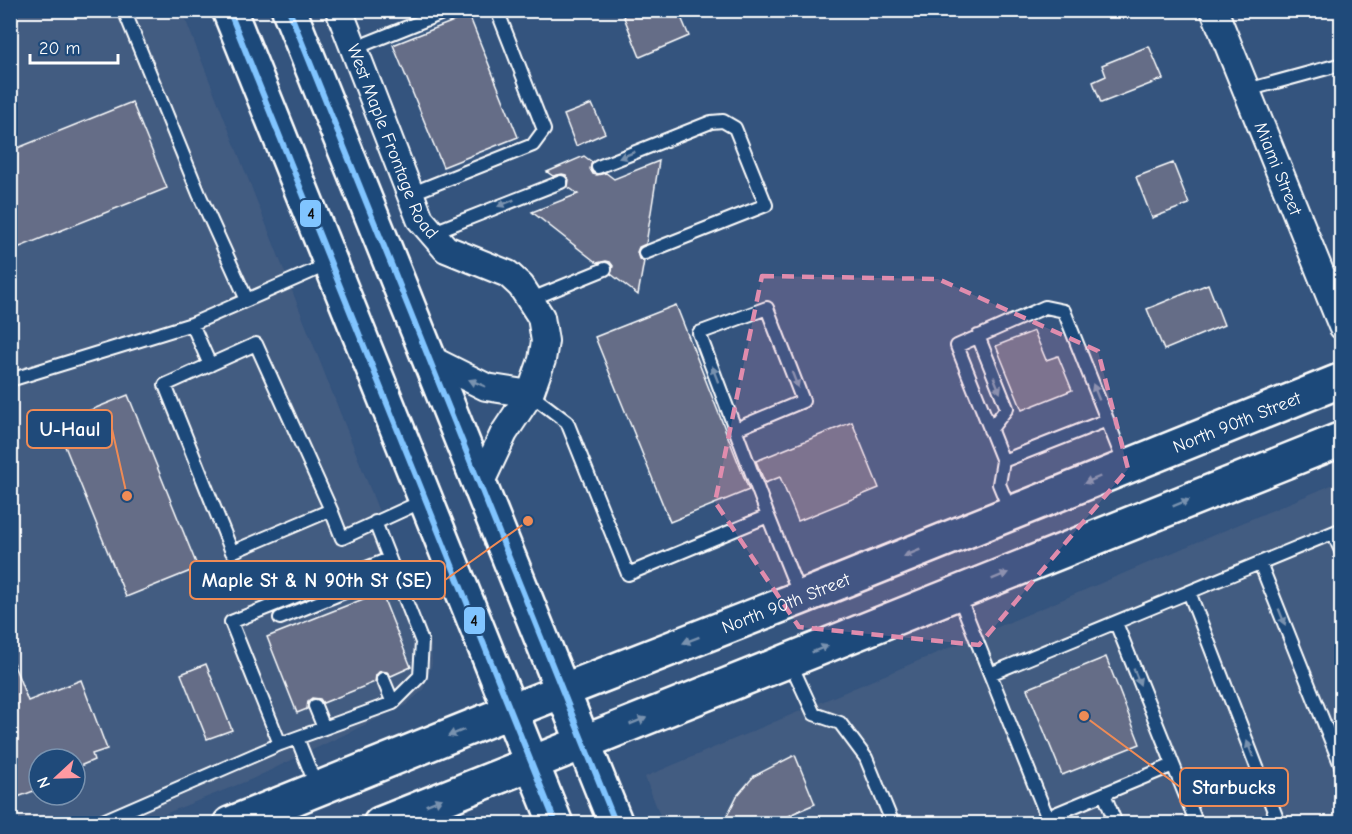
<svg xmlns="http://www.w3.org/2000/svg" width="1352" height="834" font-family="'Comic Neue',sans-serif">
<rect width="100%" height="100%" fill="#34547e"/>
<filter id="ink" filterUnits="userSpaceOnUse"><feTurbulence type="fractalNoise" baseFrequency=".0167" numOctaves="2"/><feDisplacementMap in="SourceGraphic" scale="12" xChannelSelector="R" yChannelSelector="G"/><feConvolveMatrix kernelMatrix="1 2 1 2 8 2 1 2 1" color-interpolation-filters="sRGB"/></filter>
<g filter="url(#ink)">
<path fill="#435c81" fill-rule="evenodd" d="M10,11H182L431,644L432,664L423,690L406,705L252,779L142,823H11ZM39,759H75V795H39Z
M1341,481V823H663L645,777Z"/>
<path fill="#656d87" stroke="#fff" stroke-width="1.5" d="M621,10H678L689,36L640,57Z
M469,15L518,137L443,167L393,45Z
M1149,46L1163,79L1101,103L1093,82L1106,76L1102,65Z
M132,102L167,188L10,251V151Z
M592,104L605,133L576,146L564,115Z
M584,156L592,162L590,169L593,174L597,175L606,173L614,179L659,161L646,244L639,247L637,252L639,259L644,261L638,295L611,274L613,266L610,262L606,261L597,263L532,212L578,194L568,187L569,180L566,175L562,174L553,176L547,172Z
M1173,163L1189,204L1152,218L1136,177Z
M1208,284L1224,325L1164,350L1147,309Z
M676,305L749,490L670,522L595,337Z
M1034,331L1046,360L1058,356L1072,390L1022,410L996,346Z
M128,395L198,568L126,597L56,424Z
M852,422L879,488L798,521L780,477L765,483L756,461Z
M381,592L411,667L391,676L387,672L380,671L376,675L375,682L323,703L320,699L312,698L308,701L307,709L297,713L267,637Z
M1106,657L1140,744L1062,775L1027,689Z
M10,660H12L28,701L81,680L107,749L92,754L94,760L75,768V759H39V789L10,800Z
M206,664L232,730L207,739L181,674Z
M795,755L815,804L794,813L786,818L783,824H723L737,796L754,776Z"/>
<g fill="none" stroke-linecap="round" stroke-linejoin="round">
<g stroke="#fff" stroke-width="16">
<path id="lane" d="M124,10L199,194L247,300
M355,48L450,10
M1247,90L1342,64
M598,167L711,122L723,121L735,128L766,205L645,253
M410,194L533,145L544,130L497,10
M431,233L561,182
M1323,280L1342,272
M529,300L605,269
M978,336L1007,408L990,430
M210,365L192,324L329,264
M10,380L192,324
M530,394L567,422L628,574L768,516L699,333L767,308L803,401L736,429
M1003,461L1107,420
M331,510L256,344L165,385L232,552L331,510L342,538L425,500
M1011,513L999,484L1003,461L957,346L1045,307L1064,311L1125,465
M768,516L800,596
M1333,533L1342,553
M1260,563L1342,768
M1189,592L1279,824
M958,594L1050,824
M280,618L347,591
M1116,623L1197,824
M790,662L814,714L840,723L866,758L893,824
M990,674L1342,529
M383,679L393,703
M315,706L324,728
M297,738L317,788
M280,744L231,622L389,559
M1104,794L1116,824
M1048,817L1173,765
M96,824L280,744L393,703L420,676L422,642L375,522"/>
</g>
<g stroke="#fff" stroke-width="30">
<g id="street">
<path id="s1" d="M339,10L420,219L446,249L508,274L521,286L541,317L545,341L542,360L530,394L504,433L480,484"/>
<path id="s2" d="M1214,10L1342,326"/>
<path d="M428,358L486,387L530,394"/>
</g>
</g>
<g stroke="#fff" stroke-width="38">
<g id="primary">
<path d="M229,10L556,824"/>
<path d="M289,10L616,824"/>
<path id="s3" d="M230,824L511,711L800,598L1342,380"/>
<path d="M380,824L1342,439"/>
</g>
</g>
<use href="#lane" stroke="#1f4a7a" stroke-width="12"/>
<use href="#street" stroke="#1f4a7a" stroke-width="26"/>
<use href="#primary" stroke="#1f4a7a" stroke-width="33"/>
<g stroke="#1f4a7a" stroke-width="10">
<path id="bus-1" d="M229,10L556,824
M289,10L616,824"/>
</g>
<use href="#bus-1" stroke="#80c4ff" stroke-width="6"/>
</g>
<defs><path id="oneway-solid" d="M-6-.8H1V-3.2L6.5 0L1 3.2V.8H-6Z" transform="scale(1.5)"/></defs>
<g fill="#7992af">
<use href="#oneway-solid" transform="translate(627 155) rotate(158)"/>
<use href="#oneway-solid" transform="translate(506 203) rotate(158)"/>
<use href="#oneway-solid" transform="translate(715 374) rotate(-111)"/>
<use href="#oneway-solid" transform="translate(795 380) rotate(69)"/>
<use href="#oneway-solid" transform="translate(477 383) rotate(-158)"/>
<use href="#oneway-solid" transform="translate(997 385) rotate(68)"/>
<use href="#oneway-solid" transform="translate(1096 392) rotate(-112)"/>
<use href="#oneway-solid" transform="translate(1092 480) rotate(157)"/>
<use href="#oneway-solid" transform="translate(1181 503) rotate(-22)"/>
<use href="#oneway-solid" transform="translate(912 553) rotate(158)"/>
<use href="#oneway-solid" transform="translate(1000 576) rotate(-22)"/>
<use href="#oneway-solid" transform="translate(1282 617) rotate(68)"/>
<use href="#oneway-solid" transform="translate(691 640) rotate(159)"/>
<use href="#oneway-solid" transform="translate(820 649) rotate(-22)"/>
<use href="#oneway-solid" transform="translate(1137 677) rotate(68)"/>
<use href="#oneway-solid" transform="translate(638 721) rotate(-22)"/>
<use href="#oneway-solid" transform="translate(456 733) rotate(158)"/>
<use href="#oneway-solid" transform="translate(1250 749) rotate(-111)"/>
<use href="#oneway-solid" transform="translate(434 802) rotate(-22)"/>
</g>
</g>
<path fill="#e08cad" fill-opacity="0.2" stroke="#e08cad" stroke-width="4.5" stroke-dasharray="12 8" stroke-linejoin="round" d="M762,276L938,279L1098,351L1128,469L979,645L799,627L715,502Z"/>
<g text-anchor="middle" stroke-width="5" stroke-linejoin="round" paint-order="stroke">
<g font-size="18" fill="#fff" stroke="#1f4a7a">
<text dy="6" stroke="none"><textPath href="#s1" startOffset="142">West Maple Frontage Road</textPath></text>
<text dy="6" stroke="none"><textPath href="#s2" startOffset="171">Miami Street</textPath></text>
<text dy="6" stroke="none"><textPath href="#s3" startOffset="1084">North 90th Street</textPath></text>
<text dy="6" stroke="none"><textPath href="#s3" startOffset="598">North 90th Street</textPath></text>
</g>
</g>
<path fill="none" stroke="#ef8b55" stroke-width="2" d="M127 496L112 429M528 521L445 580M1084 716L1180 787"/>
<g fill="#ef8b55" stroke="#1f4a7a" stroke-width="2">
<circle cx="127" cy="496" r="6"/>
<circle cx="528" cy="521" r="6"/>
<circle cx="1084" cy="716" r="6"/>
</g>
<g fill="#1f4a7a" stroke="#ef8b55" stroke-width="2">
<rect x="27" y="410" width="85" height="38" rx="6"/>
<rect x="190" y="561" width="255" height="38" rx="6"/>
<rect x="1180" y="768" width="108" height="38" rx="6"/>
</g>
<g font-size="20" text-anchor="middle" font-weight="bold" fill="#fff">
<text x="70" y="436">U-Haul</text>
<text x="317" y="587">Maple St &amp; N 90th St (SE)</text>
<text x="1234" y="794">Starbucks</text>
</g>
<g stroke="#1f4a7a" stroke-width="2">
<rect x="299" y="199" width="23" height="29" rx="6" fill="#80c4ff"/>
<rect x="463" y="606" width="23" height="29" rx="6" fill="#80c4ff"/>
</g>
<g font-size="16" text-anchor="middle" font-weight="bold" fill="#111">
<text x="311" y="219">4</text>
<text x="474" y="626">4</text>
</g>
<rect width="1352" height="834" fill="none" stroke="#1f4a7a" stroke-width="36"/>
<rect x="18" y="18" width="1316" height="798" fill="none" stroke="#fff" stroke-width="2" filter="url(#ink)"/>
<g transform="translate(57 777) rotate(248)"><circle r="28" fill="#1f4a7a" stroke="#7992af" stroke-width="1.5"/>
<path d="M0-4.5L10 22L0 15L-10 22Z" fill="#ff9aa2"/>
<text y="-9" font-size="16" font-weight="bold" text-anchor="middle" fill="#ffffff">N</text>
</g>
<path d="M30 54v9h88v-9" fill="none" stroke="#ffffff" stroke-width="3"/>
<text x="39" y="54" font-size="18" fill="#ffffff" stroke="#1f4a7a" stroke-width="4.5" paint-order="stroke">20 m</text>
</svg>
